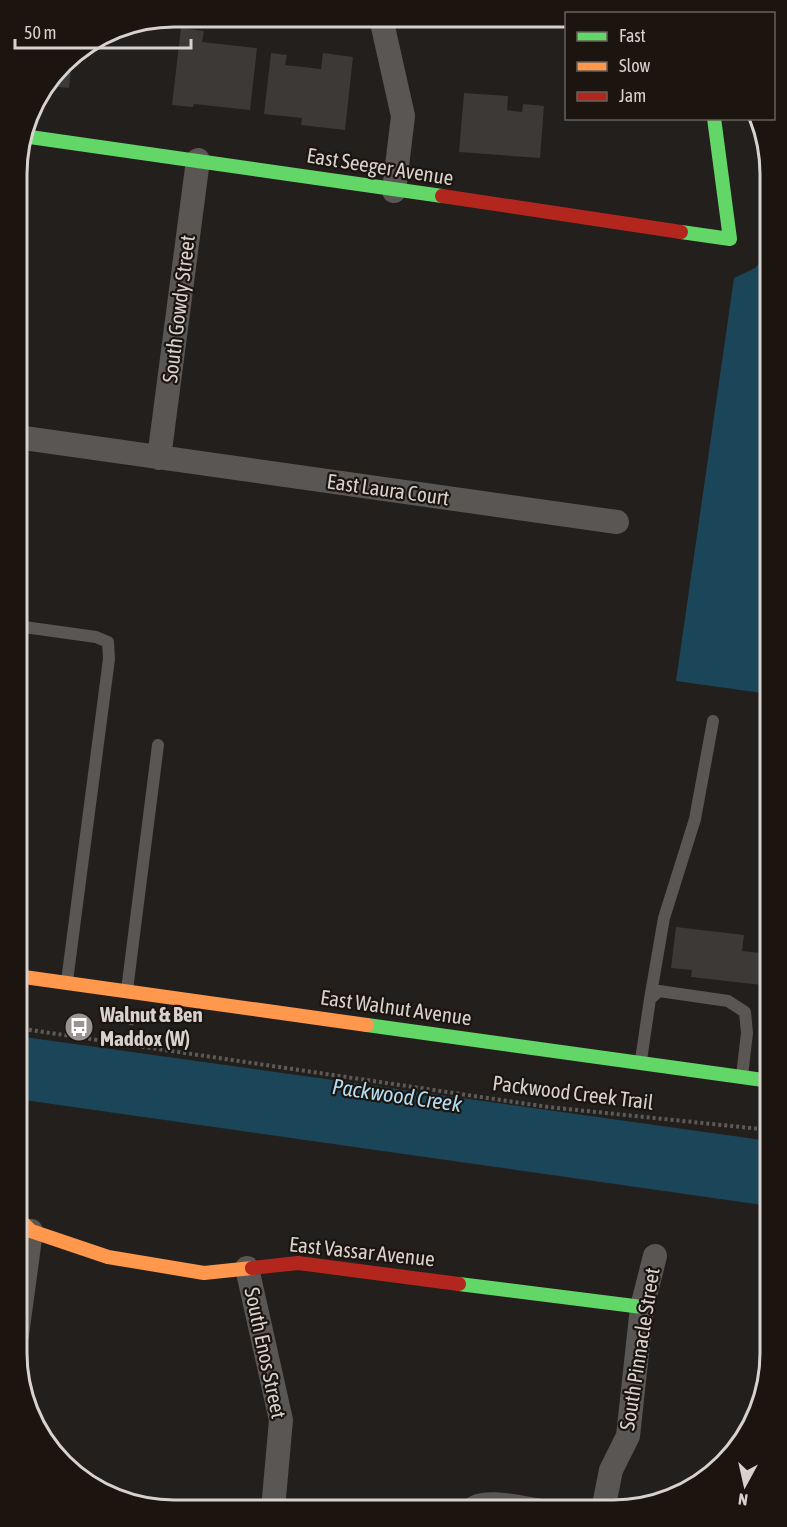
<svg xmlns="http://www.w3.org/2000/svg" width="787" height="1527" font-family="'Asap Condensed',sans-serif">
<rect width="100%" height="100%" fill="#221f1c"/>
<path fill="#1b4659" d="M770,251V694L676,681L734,278L755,268Z
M17,1036L770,1141V1206L17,1099Z"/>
<path fill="#3c3937" d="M181,28L204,31L202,42L257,48L250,110L194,104L193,107L172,105Z
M271,53L287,55L285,65L321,69L323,53L353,57L345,130L301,125L302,118L264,114Z
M73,54L69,88L47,86L70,56Z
M464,93L508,96L507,110L522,112L523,104L544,106L540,158L459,152Z
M676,927L744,935L742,951L770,954V986L691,977L692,970L671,968Z"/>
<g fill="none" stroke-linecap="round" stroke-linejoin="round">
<path stroke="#5d5a58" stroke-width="4" stroke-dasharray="3 3" stroke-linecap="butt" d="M17,1028L548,1107L770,1130
M130,1031L132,1020"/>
<path stroke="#595653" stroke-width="12" d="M17,626L96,637L108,642L109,659L67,981
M127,990L158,745
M650,999L664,918L695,819L713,721
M641,1060L650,999L659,991L728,1001L745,1012L747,1033L742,1076"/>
<path stroke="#595653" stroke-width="24" d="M381,18L403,116L394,191
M17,437L617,522
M159,458L198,160
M247,1268L281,1420L273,1509
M17,1335L31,1231
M471,1510C483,1498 521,1508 536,1510
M603,1510L611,1470L628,1436L642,1307L655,1256"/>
<path stroke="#63d668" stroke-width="14" d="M23,136L442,196
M681,232L730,239L714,118
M367,1025L770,1081
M459,1284L642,1307"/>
<path stroke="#ff974d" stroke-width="14" d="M17,976L367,1025
M17,1217L31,1231L108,1257L204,1273L252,1268"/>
<path stroke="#b3261e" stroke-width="14" d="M442,196L681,232
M252,1268L298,1263L459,1284"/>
</g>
<defs>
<g id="bus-disc" transform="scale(1.5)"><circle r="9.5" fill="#989390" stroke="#1c150f"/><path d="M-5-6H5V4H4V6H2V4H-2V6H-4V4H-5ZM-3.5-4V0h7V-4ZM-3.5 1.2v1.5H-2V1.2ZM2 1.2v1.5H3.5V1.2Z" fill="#fff"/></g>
</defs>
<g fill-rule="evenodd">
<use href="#bus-disc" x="79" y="1027"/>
</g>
<g text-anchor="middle" stroke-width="4.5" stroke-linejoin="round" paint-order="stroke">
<g font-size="21" fill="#d8d2ce" stroke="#1c150f">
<text transform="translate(380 167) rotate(9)" y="7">East Seeger Avenue</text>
<text transform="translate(179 309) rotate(-83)" y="7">South Gowdy Street</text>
<text transform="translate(388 490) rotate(8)" y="7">East Laura Court</text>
<text transform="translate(396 1008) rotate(8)" y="7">East Walnut Avenue</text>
<text transform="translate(573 1093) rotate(7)" y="7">Packwood Creek Trail</text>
<text transform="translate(362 1252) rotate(6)" y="7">East Vassar Avenue</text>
<text transform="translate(640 1349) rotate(-81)" y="7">South Pinnacle Street</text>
<text transform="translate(265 1353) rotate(78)" y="7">South Enos Street</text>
</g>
<g font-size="21" font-weight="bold" fill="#d8d2ce" stroke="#1c150f" text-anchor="start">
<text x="100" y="1022">Walnut &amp; Ben<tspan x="100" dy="24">Maddox (W)</tspan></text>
</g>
<g font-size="22" font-style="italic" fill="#b3ddf3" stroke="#1c150f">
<text transform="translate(397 1095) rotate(8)" y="8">Packwood Creek</text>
</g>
</g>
<path d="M0 0H787V1527H0ZM174 27H613A147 147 0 0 1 760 174V1353A147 147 0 0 1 613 1500H174A147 147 0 0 1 27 1353V174A147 147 0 0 1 174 27Z" fill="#1c150f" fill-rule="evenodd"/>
<path fill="none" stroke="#d8d2ce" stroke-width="3" d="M174 27H613A147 147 0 0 1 760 174V1353A147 147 0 0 1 613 1500H174A147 147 0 0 1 27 1353V174A147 147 0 0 1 174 27Z"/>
<rect x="565" y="12" width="210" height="108" fill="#1c150f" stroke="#67615b" stroke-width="1.5"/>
<rect x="577" y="32" width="30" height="9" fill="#63d668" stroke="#67615b" stroke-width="1.5"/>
<text x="619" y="42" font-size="18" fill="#d8d2ce">Fast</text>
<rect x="577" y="62" width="30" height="9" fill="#ff974d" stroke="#67615b" stroke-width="1.5"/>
<text x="619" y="72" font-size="18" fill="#d8d2ce">Slow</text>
<rect x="577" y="92" width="30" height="9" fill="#b3261e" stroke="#67615b" stroke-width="1.5"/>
<text x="619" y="102" font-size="18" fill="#d8d2ce">Jam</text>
<g transform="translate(745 1485) rotate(188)" stroke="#1c150f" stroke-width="4.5" paint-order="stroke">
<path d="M0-4.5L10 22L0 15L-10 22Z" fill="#d8d2ce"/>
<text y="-9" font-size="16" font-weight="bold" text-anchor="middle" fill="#d8d2ce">N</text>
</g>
<path d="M15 39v9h176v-9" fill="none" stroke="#d8d2ce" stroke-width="3"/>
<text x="24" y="39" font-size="18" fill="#d8d2ce" stroke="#1c150f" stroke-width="4.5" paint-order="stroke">50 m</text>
</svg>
